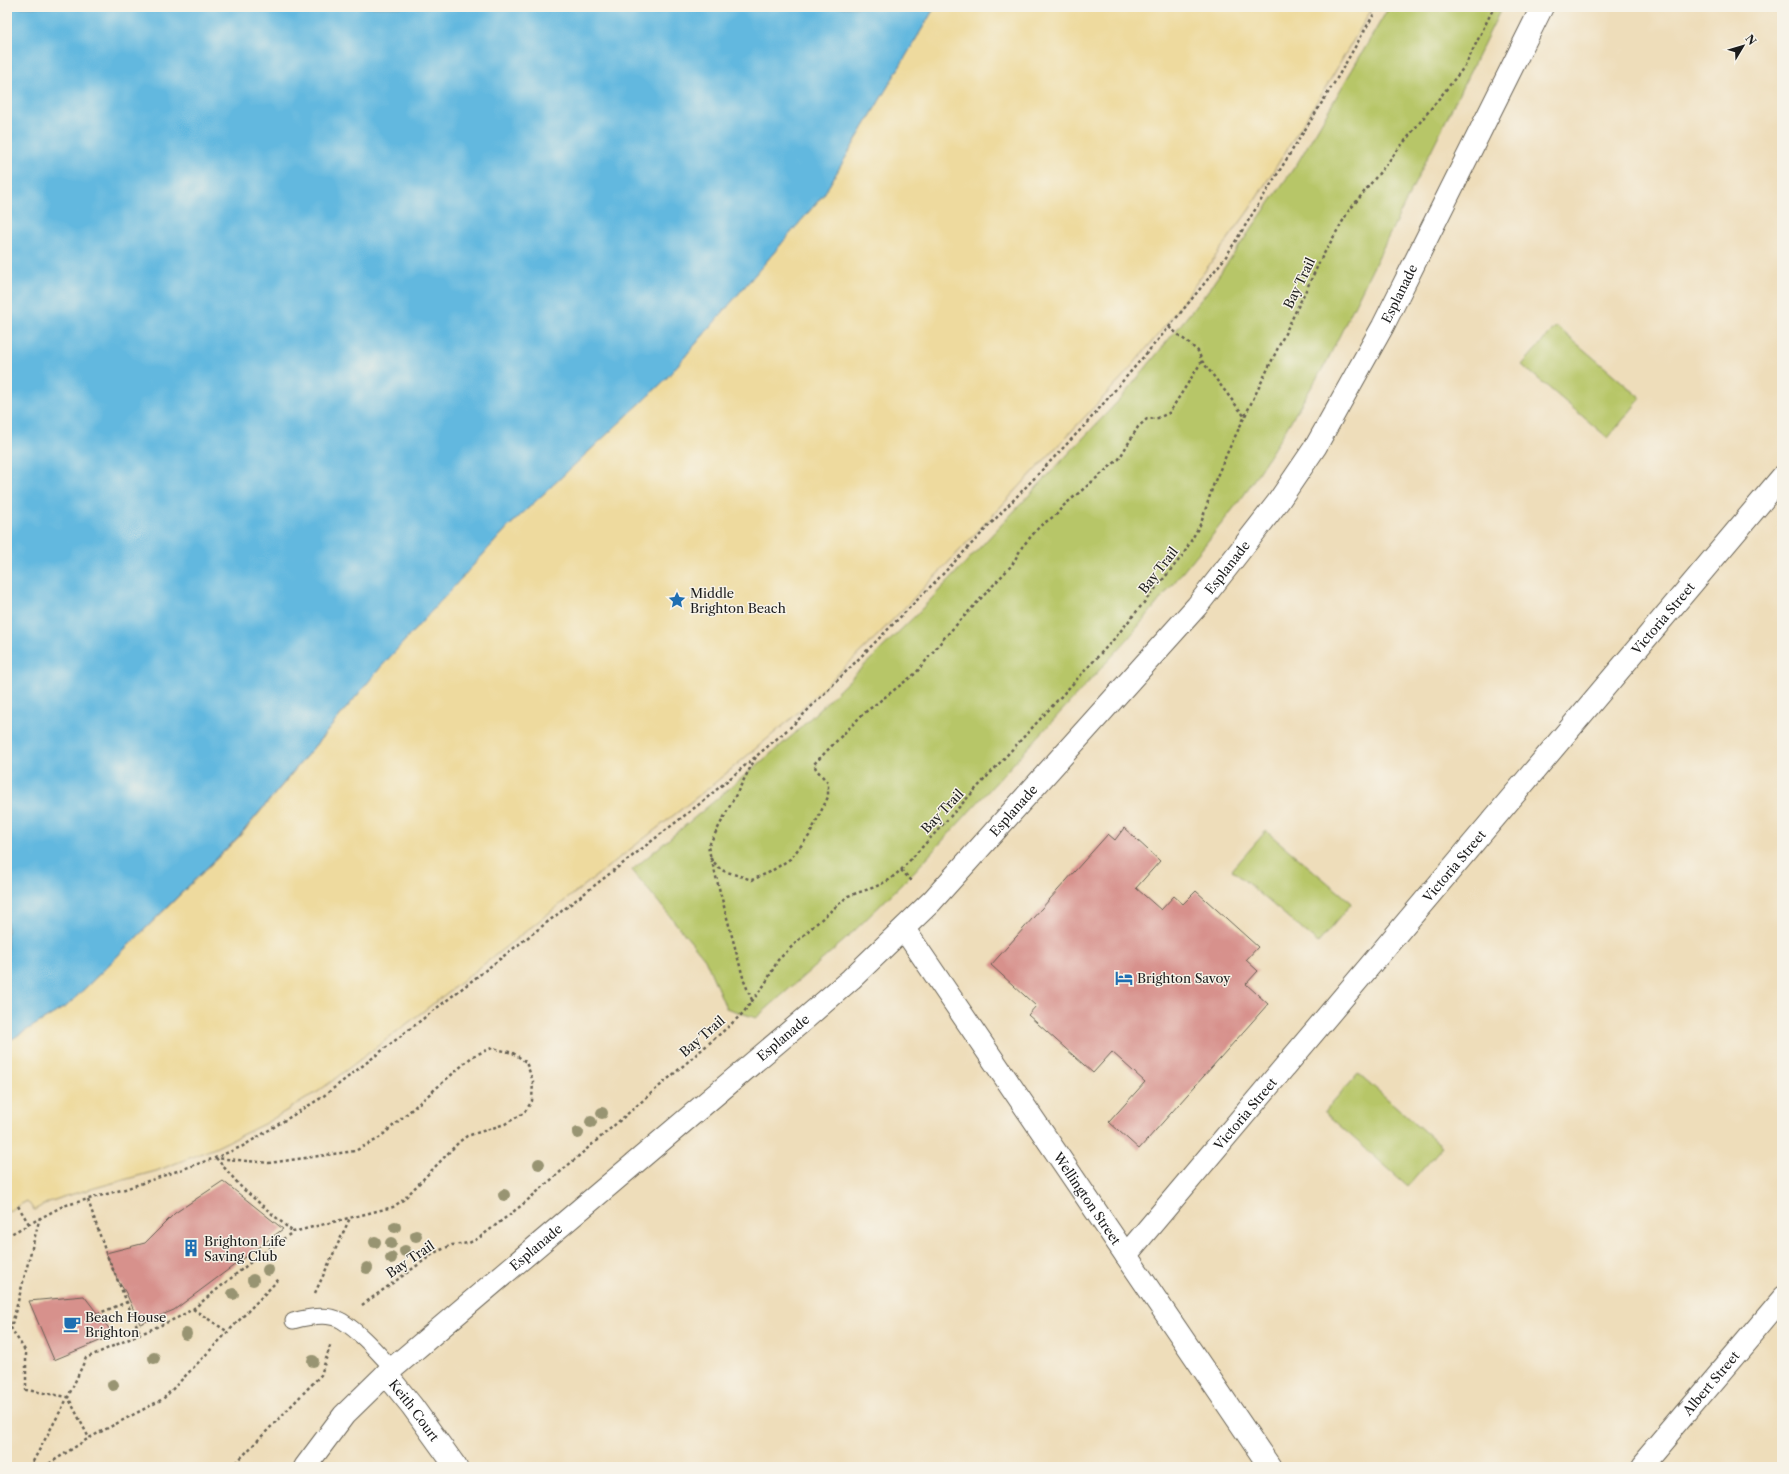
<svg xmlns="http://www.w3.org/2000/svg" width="1789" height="1474" font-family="'Libre Caslon Text',serif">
<rect width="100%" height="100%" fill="#f7f3e8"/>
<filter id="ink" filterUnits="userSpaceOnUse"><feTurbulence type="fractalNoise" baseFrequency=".025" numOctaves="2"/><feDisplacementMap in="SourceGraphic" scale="8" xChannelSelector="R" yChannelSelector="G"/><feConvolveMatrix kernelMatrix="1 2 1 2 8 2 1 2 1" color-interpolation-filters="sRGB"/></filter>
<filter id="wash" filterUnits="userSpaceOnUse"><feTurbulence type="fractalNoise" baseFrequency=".012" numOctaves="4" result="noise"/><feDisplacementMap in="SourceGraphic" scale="16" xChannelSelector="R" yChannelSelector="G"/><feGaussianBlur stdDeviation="0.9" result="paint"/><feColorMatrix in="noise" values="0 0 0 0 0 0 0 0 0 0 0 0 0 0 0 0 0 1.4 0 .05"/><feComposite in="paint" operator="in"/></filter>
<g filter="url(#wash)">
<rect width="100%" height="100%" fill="#eeddba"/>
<path fill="#b7c668" stroke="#6a7142" d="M1389,7H1502L1326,363L1283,434L1244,495L1204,546L1127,640L912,874L847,938L756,1018L726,1008L705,959L632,870L793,735L915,616L1122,397L1207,292L1298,162Z
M1556,326L1641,398L1608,438L1522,365Z
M1266,831L1352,903L1318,943L1232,870Z
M1358,1073L1442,1147L1408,1186L1324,1112Z"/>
<path fill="#eeda9e" stroke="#857b5d" d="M935,7H1373L1326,87L1249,210L1166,325L1126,373L946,565L878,635L791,719L711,786L451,990L319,1091L266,1123L215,1148L156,1171L66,1196L49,1202L34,1210L27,1201L7,1212V1042L68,1005L240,836L380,668L507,528L664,381L824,194Z"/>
<path fill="#62b8df" stroke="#3f6a7e" d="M7,7H935L824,194L664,381L507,528L380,668L240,835L68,1005L7,1042Z"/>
<g id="blocks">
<path fill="#d7918c" d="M1124,828L1160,861L1136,888L1161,910L1174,896L1183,904L1196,891L1258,947L1246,960L1258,971L1246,984L1268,1004L1139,1149L1109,1122L1145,1082L1112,1052L1093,1073L1028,1015L1036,1006L991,965L1108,834L1115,840Z
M223,1181L283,1229L174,1310L140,1324L126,1293L117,1279L106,1253L145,1243L175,1213Z
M84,1296L114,1335L54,1360L29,1301Z"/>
</g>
</g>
<g filter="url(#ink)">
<use href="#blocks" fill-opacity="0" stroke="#666053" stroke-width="1"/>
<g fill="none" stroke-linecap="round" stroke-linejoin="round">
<g stroke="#666053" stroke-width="17">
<path id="lane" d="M293,1321C307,1317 329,1313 342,1321C361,1333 377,1352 392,1368"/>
</g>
<g stroke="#666053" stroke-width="24">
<g id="street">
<path id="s1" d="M904,929L1270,1467"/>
<path id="s2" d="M1126,1255L1782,477"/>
<path id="s3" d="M386,1374L412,1406L456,1467"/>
<path id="s4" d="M1640,1467L1782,1299"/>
</g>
</g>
<g stroke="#666053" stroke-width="24">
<g id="primary">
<path id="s5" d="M305,1467L344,1415L386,1374L799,1024L851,979L932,901L1197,606L1278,502L1316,446L1383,326L1542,7"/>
</g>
</g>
<path stroke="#666053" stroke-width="2.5" stroke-dasharray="3 3" stroke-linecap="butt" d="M1169,327L1198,351L1202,361L1245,417
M710,858L721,870L752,880L770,872L790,859L809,836L828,797V783L816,769L814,764L863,714L916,673L945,637L1012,565L1022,547L1040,526L1057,514L1062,507L1119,459L1138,427L1147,419L1158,418L1169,413L1202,361
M901,870L912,881
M752,1000L744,981L708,847L756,757
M216,1158L242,1188L293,1232
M88,1200L106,1253L140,1333
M18,1206L29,1224
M40,1217L11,1328L26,1352V1390L68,1397L89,1438
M7,1236L63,1206L125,1189L215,1158L243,1146L321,1098L702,802L793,725L940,577L1085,425L1169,327L1225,258L1336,80L1378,7
M315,1293L350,1218
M362,1305L436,1252L452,1245L469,1243L479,1238L522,1205L728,1027L743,1013L765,984L778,960L809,930L848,896L875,887L889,880L901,870L1114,639L1183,555L1201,523L1214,483L1229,449L1322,257L1348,212L1465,66L1494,7
M193,1309L228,1332
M97,1314L127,1302
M30,1467L68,1397L86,1358L177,1318L193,1309L251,1262L293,1232L393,1207L403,1200L459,1142L467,1136L505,1124L524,1113L532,1101L533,1081L526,1062L513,1053L492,1048L473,1056L378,1139L355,1151L269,1163L216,1158
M44,1467L89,1438L163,1399L279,1279
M232,1467L321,1375L331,1343"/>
<use href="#lane" stroke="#fff" stroke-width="15"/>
<use href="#street" stroke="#fff" stroke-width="22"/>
<use href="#primary" stroke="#fff" stroke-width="22"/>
</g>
<g fill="#989472">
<circle cx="602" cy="1113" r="6"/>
<circle cx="591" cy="1122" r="6"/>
<circle cx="578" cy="1133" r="6"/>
<circle cx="539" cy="1164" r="6"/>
<circle cx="504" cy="1195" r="6"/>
<circle cx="395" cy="1227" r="6"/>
<circle cx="416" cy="1236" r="6"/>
<circle cx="375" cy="1242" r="6"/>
<circle cx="391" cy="1243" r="6"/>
<circle cx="405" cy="1251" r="6"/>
<circle cx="391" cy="1258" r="6"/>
<circle cx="367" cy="1268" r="6"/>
<circle cx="268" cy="1270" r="6"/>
<circle cx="253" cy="1280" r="6"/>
<circle cx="233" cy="1294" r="6"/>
<circle cx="186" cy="1334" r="6"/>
<circle cx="154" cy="1358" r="6"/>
<circle cx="313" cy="1361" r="6"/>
<circle cx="113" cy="1385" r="6"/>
</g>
</g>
<defs>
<g id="sight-bare" transform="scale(1.38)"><path d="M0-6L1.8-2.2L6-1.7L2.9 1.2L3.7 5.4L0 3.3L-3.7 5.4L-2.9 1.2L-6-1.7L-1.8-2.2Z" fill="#1f6fb2" stroke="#f7f3e8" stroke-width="2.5" paint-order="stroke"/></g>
<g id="hotel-bare" transform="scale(1.38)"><path d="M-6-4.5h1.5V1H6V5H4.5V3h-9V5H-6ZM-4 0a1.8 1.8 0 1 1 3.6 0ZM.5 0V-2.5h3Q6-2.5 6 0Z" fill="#1f6fb2" stroke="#f7f3e8" stroke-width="2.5" paint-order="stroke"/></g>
<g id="building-bare" transform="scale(1.38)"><path d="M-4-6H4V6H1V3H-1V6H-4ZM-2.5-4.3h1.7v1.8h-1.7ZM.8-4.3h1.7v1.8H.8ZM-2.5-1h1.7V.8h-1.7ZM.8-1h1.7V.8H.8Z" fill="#1f6fb2" stroke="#f7f3e8" stroke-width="2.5" paint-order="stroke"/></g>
<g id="cafe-bare" transform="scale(1.38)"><path d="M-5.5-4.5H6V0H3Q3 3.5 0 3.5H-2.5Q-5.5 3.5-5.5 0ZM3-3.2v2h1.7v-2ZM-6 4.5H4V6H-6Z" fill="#1f6fb2" stroke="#f7f3e8" stroke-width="2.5" paint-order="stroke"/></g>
</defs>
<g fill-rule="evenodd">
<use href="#sight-bare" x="677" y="600"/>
<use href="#hotel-bare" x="1124" y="978"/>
<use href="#building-bare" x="191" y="1248"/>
<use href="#cafe-bare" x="72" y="1324"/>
</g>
<g text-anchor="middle" stroke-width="3" stroke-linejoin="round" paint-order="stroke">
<g font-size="13" fill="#1c1c1c" stroke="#f7f3e8">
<text transform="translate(1299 283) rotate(-64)" y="5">Bay Trail</text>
<text dy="5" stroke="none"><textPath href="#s5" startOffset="1616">Esplanade</textPath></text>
<text dy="5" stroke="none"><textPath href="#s5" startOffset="1292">Esplanade</textPath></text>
<text transform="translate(1158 570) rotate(-52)" y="5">Bay Trail</text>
<text dy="5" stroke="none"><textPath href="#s2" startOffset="833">Victoria Street</textPath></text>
<text transform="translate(942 811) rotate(-47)" y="5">Bay Trail</text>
<text dy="5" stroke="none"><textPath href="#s5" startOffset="968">Esplanade</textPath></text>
<text dy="5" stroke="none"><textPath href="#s2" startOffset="509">Victoria Street</textPath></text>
<text transform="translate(702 1036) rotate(-41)" y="5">Bay Trail</text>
<text dy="5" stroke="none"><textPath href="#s5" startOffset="644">Esplanade</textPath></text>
<text dy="5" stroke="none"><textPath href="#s2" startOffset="185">Victoria Street</textPath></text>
<text dy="5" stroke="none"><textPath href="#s1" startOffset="326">Wellington Street</textPath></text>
<text dy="5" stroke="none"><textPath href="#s5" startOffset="320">Esplanade</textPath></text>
<text transform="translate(410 1259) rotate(-34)" y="5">Bay Trail</text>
<text dy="5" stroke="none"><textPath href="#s4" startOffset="110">Albert Street</textPath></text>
<text dy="5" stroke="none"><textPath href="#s3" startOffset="46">Keith Court</textPath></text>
</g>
<g font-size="13" fill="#1c1c1c" stroke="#f7f3e8" text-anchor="start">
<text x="690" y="598">Middle<tspan x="690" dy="15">Brighton Beach</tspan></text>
<text x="1137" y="983">Brighton Savoy</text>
<text x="204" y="1246">Brighton Life<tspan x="204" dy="15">Saving Club</tspan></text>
<text x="85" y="1322">Beach House<tspan x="85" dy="15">Brighton</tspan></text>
</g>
</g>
<rect width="1789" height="1474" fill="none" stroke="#f7f3e8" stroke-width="24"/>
<g transform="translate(1743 46) rotate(52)" stroke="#f7f3e8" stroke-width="3" paint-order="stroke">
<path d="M0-3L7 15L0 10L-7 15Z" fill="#1c1c1c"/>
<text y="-6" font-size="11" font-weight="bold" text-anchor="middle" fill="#1c1c1c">N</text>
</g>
</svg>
